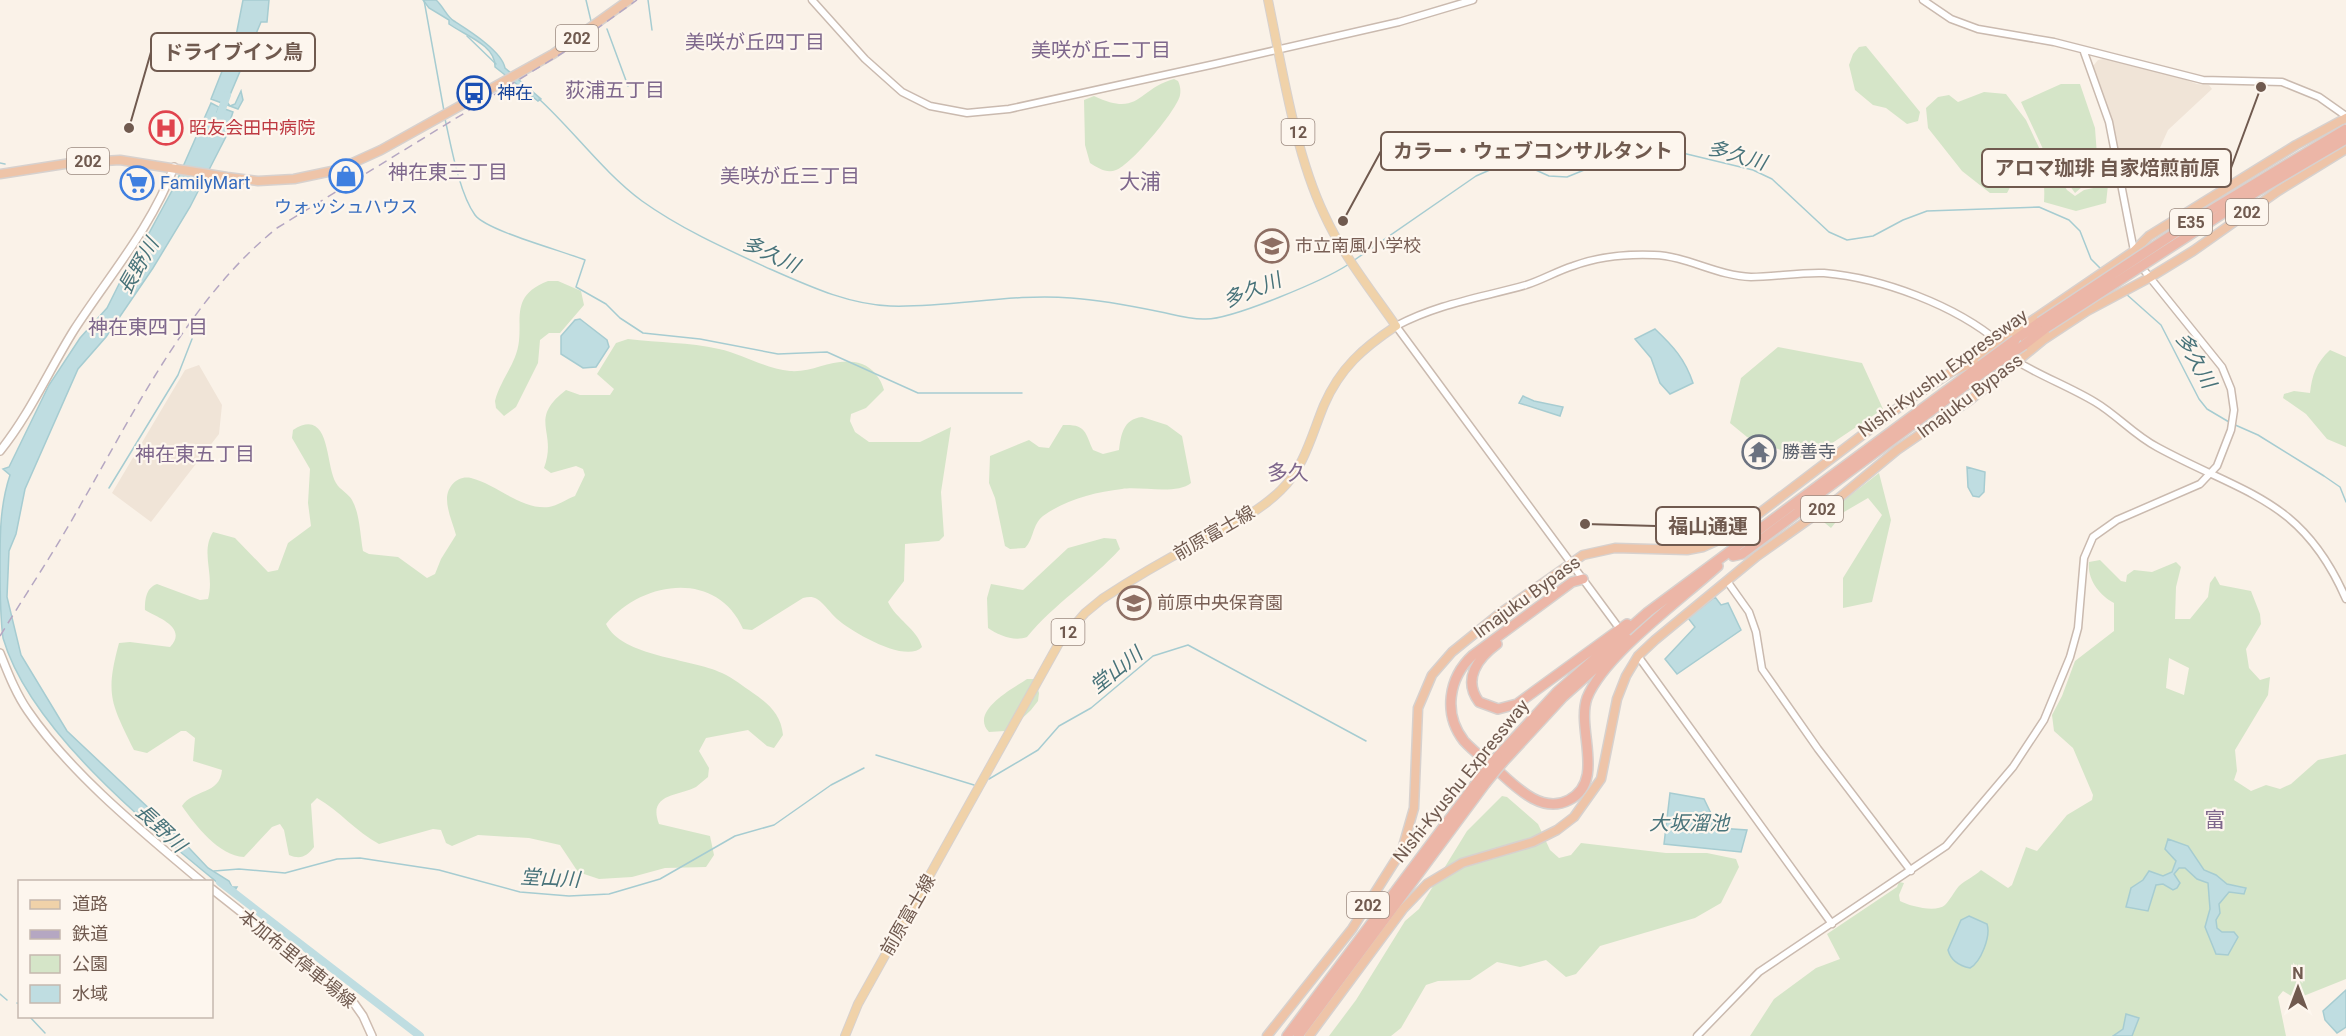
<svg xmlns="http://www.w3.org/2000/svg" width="2346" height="1036" font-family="Roboto,'Noto Sans JP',sans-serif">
<rect width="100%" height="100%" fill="#faf2e8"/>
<path fill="#f0e4d7" d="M2103,59L2167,73L2197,84L2209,85L2212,89L2168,130L2155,159L2124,169L2093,66L2098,60Z
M199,365L222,405L219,434L151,522L112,493L185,370Z"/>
<path fill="#d5e5c8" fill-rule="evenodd" d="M1866,46L1920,112L1918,121L1907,124L1886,108L1873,105L1855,90L1849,65L1853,54L1859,47Z
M1174,79L1178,81C1180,85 1181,90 1180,95C1178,109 1130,166 1116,170C1107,174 1098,168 1090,163L1085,145L1084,100L1094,96C1140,118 1137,89 1174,79Z
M2061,84H2080L2095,128L2099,183L2082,187L2075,193L2043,149L2021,102Z
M1984,92L2006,94L2026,120L2041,152L2067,190L2075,196L2084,190L2108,185L2106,203L2076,211L2044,202C2045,185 2044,168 2032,155L2017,153L2010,157L2014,180L2007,193H1990L1962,171L1928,128L1926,108L1938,97L1949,95L1958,102Z
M548,281H558L581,291L584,305L560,333H549L540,340L538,363L516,407L504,416L496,408L495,401C499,385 509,372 515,357C528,326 504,298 548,281Z
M628,339C659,343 689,342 719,349C742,354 766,369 790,371C815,373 836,355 862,364C873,368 881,379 884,390L866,408L851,414L850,421L855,432L869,442H920L951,427L941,492L944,536L939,541L905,544L904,581L888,602C896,619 917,629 922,647C906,664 852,632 837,619C830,613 825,604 817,599C812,596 808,597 803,598L752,630L743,629C717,570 643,580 606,624C622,657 690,658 722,673C733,678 743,686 753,693C769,704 781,715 783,735L774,748L767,746L748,730L706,738L699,751L709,768L708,777C704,780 700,784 696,787C680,796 647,793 659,824L710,836L714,855L706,867L665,868L632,877L599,879L578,872L560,845L529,838L478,835L452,846L446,843L441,830L433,829L379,844C356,832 340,811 317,798L311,804L314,847C307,856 301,860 289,855L284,830L280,824L272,827L244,857C219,856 195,825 182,806C193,789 220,795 222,770L193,761L195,738L186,731H181L147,753L134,750C111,703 105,695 119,643L130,642L170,647C188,628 159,618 145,610C145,599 146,588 157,584L200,600L208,599C215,574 200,553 213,532L235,538L268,572L278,570L288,543L311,526L308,503L310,469L292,438L293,430C331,406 325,465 336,483C340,490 348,493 352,500C360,514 360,535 363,551L369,554L398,557L427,578L435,574L441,559L456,535C453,524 447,511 447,499C447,486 458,475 471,478C496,484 521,510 549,507C557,506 567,499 575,496L585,475L583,469L576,466L551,473L544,468C558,431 527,420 566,390L580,395H610L614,389L597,374L616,343Z
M1778,347L1862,363L1883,409L1807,460L1747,437L1730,423L1741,378Z
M2330,350L2346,357V447L2327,439L2306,414L2283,398L2284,394L2294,391L2310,393C2312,375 2316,363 2330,350Z
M1142,417L1167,425L1182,436L1191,483C1177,495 1140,486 1122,489C1095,492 1065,500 1043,516C1032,525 1034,539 1025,548L1010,549L1005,546L995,498L989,483L990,456L1029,440L1039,447L1049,448L1063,425C1086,424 1085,432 1093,450L1103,454L1119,450C1121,435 1123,419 1142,417Z
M1879,473L1891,520L1872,602L1843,608V578L1882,515L1868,498L1844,512L1831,528L1820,519Z
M1104,538L1116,539L1120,549C1091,581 1054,604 1027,637C1014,642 998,635 988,628L987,598L991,584L1023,590L1068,548Z
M2100,560L2121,581L2126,582L2127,575L2134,570L2152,572L2176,562L2181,567L2176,587L2175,619H2190L2208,597L2210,583L2215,576L2220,585L2251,591L2260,614L2261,624L2246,649L2249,668L2260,680L2270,677L2268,695L2235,750L2237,771L2234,780L2251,791L2266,785L2280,789L2291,784L2318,760L2346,754V979L2296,999L2283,991L2278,997L2286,1036H1750L1774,999L1816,968L1840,959L1827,934L1897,887L1899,882L1904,883L1899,895L1900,901C1909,906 1936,913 1945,905C1950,900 1954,892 1959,886C1965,880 1974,877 1981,870L2008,888L2012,885L2026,847L2037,851L2067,815L2092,800L2093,795L2073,748L2054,731L2052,715L2062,696L2075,661L2114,631V603C2099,595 2087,579 2089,562ZM2169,658L2189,668L2184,695L2166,688Z
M1027,679H1035L1039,693L1038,701L1031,710L1013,727L1005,731L989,732C969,711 1014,688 1027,679Z
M1502,796L1507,797L1538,824L1550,850L1559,858L1571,855L1581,843L1666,853H1707L1736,859L1739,867L1721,903L1695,918L1600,946L1576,974L1566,977L1546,960L1520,967L1497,962L1470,980L1438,981L1426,985L1401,1028L1391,1036H1329L1356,1000L1405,921L1419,909L1467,831Z"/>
<path fill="#bfdde1" stroke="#a6ccd1" stroke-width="1.5" d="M243,0H269L267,22H261L227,102L230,106L235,104L241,91L243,100L238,109L211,99L236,36Z
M423,0H436C443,6 447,17 454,21C468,30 502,51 505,68L541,99L538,101L495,67C496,45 464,35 449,24V20L429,8Z
M211,103L219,107L217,112L223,114L225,109L233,112L231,118L235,119L190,207L153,268L106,337L78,369L25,489L16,534L9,551L7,597L21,655L67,731L173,831L208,868L229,881L232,887H237L234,892L230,888H224C151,828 30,731 3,638C0,616 0,589 0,565C0,534 0,505 10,475L3,469L9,467L49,385L80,338L107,308L128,266L149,233L174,187Z
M580,319L607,340L609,347L596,367L583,368L561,354V336L575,320Z
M1655,329C1673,346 1685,359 1693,383L1670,394L1660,383L1651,358L1635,339Z
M1523,396L1534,401L1563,407L1560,416L1519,403Z
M1967,467L1985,472L1984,492L1979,497L1973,496L1968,487Z
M1715,597L1721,605L1728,603L1741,630L1677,674L1665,659L1695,627L1688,618Z
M1670,793L1704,799L1718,828L1747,830L1741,852L1664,844Z
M2168,839L2188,846L2204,870L2216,875L2227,884L2246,888L2244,894L2229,892L2219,904L2220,913L2216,920L2217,928L2222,932H2234L2238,937L2228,955L2216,954L2205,927L2210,909L2208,883L2197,879L2185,868H2179L2174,874L2180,883L2177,888L2173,890L2163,884L2156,885L2148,911L2126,907L2131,888L2143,880L2149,871L2163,876L2172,872L2176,861L2165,849Z
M1969,916L1987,924C1991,936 1981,962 1970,968C1960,966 1951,961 1948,950L1961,920Z
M2346,990V1027L2337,1033L2325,1020L2323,1011Z
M2126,1014L2139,1018L2132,1036H2113L2123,1029Z"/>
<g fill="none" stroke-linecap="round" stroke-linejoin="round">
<path stroke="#a6ccd1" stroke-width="1.5" d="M424,0L444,111
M586,0L591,21
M648,0L652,30
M607,29L628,86
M467,36L496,64
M539,99C574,131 603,172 642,201C681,229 726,249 770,269C809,286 847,304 890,306C951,308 1010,293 1071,298C1101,300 1132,306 1161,312C1175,315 1191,320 1206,319C1233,319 1325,280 1349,264
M445,119C451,145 459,193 475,215C487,231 563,251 585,260L576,287L606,304L620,318L643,333L700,339L778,354L827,352L918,393H1022
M0,163L5,164
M1353,261L1476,176L1492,169L1517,166L1529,167L1549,176L1567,177L1621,155L1666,149L1753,170L1772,179L1829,232L1847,240L1873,236L1903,220L1927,211L2039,207L2069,220L2080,231L2091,259L2101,269
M2125,293L2161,325L2199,399L2207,409L2229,422
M2233,424L2258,435L2324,476L2340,487L2346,502
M109,488L178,375L192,339
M876,755L974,785
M989,779L1038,750L1059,726L1091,708L1153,656L1188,645L1366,741
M214,871L239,869L285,873L337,859L360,858L439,870L520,892L569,896L609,894L660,879L735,836L774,825L831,785L864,768
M0,994L7,1000
M17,1003L20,1004
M29,1016L45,1033"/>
<path stroke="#bfdde1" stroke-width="8" d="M217,123L227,95
M220,882L420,1036"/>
<g stroke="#cabaaf" stroke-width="9">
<path id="tertiary" d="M812,0L865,59L902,92L930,106L967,113L1009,109L1215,64L1399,22L1473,0
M1923,0L1951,19L1978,29L2054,42L2203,80L2282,82L2319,97L2346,116
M2084,52L2109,122L2134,251
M2018,362C2043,377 2070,387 2095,402C2117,415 2134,435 2157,447C2245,495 2302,498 2346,599
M1727,581L1749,612L1756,632L1762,669L1818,749L1911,871
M1616,624L1396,326C1440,303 1480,298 1526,285C1542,280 1557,271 1573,266C1597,257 1628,254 1654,255C1687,256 1717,276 1751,277C1775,277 1799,272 1824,273C1882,278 1955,305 2000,343
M1638,656L1832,924
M1697,1036L1759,972L1946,846L2013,767L2044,720L2070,657L2078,628L2084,558L2093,537L2117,520L2200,484L2217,466L2231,430L2234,410L2231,389L2222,367L2143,269"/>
</g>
<g stroke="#cebcb0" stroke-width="10">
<path id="secondary" d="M0,451C30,414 49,370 74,330C109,276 151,228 174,167
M0,653C8,673 16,694 28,711C71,774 144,833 202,882
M212,889L351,999L363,1016L372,1036"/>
</g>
<g stroke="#d7d1ce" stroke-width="10">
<path id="primary" d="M845,1036L858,1004L1059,643L1085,613L1102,599C1131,580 1161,562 1192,546C1222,530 1257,514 1281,490C1304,468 1312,434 1324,405C1340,368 1363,348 1396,326C1371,290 1342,254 1324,214C1295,153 1282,67 1268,0"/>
</g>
<g stroke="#d7d1ce" stroke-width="11">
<path id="trunk" d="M0,174L71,163L120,160L227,177L258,181L294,179L337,170L381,150L553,54L629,0
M1267,1036L1352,929L1402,850L1414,808L1418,708L1432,675L1452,652L1499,614L1583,555L1615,548L1687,550L1703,547L1732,534L1907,401L1953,371L1967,365L2134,251L2149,236L2296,145L2346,118
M1309,1036L1403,909L1427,884L1462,863L1533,842L1557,830L1574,817L1601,779L1617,699L1626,676L1638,656L1655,640L1757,556L1839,498L1897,450L1970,400L2043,340L2087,311L2149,278L2193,251L2278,191L2346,149"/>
</g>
<g stroke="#d7d1ce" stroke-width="12">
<path id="motorway" d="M2015,340L2040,322
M2024,345L2046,328
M1799,509L1985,371
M1733,556L1742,554L1805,507
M1583,579L1572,582L1473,655C1448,678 1443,714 1464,741C1473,751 1485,760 1495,768C1514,785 1541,815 1569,800C1606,781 1576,729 1587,698C1604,655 1683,598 1718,566
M1497,644C1478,658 1462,679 1479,702L1498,709L1517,704L1627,624
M1497,757L1557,692L1648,612L1981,365
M1503,762L1563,697L1628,639
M1287,1036L1480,778
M1298,1036L1485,784"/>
</g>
<use href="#tertiary" stroke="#fff" stroke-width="6"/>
<use href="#secondary" stroke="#fff" stroke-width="7"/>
<use href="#primary" stroke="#f0d2a9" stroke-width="8"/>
<use href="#trunk" stroke="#eec4a8" stroke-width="8"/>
<use href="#motorway" stroke="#ecb6a7" stroke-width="9"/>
<path stroke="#b5a7c2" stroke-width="1.5" stroke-dasharray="9 6" stroke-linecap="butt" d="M0,636C27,592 56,549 81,504C136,409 190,298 277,228L564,52L637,0"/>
<g stroke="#d7d1ce" stroke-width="12" stroke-linecap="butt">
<path id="motorway-bridge" d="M2040,322L2193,221L2346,129
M2046,328L2259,190L2346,139
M1981,365L2015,340
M1985,371L2024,345
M1480,778L1497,757
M1485,784L1503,762"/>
</g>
<use href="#motorway-bridge" stroke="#ecb6a7" stroke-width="9"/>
</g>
<defs>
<g id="bus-ring" transform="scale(1.725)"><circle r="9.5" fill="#fdf6ee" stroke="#1a4fb4" stroke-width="1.5"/><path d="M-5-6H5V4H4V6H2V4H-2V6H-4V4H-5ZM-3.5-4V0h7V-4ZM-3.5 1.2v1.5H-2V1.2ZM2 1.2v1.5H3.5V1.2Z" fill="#1a4fb4"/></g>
<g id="hospital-ring" transform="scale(1.725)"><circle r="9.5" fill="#fdf6ee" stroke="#e0444e" stroke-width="1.5"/><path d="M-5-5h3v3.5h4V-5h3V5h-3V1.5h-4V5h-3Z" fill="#e0444e"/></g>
<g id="shop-ring" transform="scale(1.725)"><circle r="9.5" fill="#fdf6ee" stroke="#3f7fe0" stroke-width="1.5"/><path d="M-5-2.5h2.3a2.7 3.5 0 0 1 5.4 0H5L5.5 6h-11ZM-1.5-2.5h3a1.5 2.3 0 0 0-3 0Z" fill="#3f7fe0"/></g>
<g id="supermarket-ring" transform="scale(1.725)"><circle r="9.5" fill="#fdf6ee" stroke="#3f7fe0" stroke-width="1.5"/><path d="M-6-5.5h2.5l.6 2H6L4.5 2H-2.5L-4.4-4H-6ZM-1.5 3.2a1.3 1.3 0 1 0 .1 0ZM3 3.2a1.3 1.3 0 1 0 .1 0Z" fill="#3f7fe0"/></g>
<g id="school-ring" transform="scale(1.725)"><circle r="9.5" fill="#fdf6ee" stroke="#8d6e63" stroke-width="1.5"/><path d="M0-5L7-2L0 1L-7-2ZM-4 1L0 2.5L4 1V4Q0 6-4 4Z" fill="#8d6e63"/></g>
<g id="temple-ring" transform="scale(1.725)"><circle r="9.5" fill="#fdf6ee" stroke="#6b7280" stroke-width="1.5"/><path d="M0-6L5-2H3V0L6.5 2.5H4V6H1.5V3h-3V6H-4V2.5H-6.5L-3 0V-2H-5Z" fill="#6b7280"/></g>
</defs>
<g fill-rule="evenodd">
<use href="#bus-ring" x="474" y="93"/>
<use href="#hospital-ring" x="166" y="128"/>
<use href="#shop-ring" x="346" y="176"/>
<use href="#supermarket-ring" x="137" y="183"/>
<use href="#school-ring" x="1272" y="246"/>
<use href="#temple-ring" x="1759" y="452"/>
<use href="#school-ring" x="1134" y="603"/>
</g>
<g text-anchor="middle" stroke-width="4.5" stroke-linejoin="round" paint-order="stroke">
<g fill="#fdf6ee" stroke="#9a897f" stroke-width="1.5">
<rect x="556" y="25" width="42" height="26" rx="4.5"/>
<rect x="1281.5" y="119" width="33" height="26" rx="4.5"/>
<rect x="67" y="148" width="42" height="26" rx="4.5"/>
<rect x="2226" y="199" width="42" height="26" rx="4.5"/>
<rect x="2170" y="209" width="42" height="26" rx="4.5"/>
<rect x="1801" y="496" width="42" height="26" rx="4.5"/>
<rect x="1051.5" y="619" width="33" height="26" rx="4.5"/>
<rect x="1347" y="892" width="42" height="26" rx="4.5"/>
</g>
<g font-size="16" font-weight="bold" fill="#705a4f">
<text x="577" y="44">202</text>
<text x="1298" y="138">12</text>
<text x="88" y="167">202</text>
<text x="2247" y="218">202</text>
<text x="2191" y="228">E35</text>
<text x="1822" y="515">202</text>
<text x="1068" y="638">12</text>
<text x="1368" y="911">202</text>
</g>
<g font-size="18" fill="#164399" stroke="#fdf6ee" text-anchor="start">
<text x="497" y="99">神在</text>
</g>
<g font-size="18" fill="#be3a42" stroke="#fdf6ee" text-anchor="start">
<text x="189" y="134">昭友会田中病院</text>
</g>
<g font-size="18" fill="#366cbe" stroke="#fdf6ee" text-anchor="start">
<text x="160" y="189">FamilyMart</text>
<text x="346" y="213" text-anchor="middle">ウォッシュハウス</text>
</g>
<g font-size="18" fill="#785e54" stroke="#fdf6ee" text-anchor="start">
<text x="1295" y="252">市立南風小学校</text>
<text x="1157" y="609">前原中央保育園</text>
</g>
<g font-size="18" fill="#705a4f" stroke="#fdf6ee">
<text transform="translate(1943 373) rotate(-36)" y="6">Nishi-Kyushu Expressway</text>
<text transform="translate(1970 396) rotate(-37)" y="6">Imajuku Bypass</text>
<text transform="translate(1214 533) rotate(-30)" y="6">前原富士線</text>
<text transform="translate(1527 597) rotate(-36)" y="6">Imajuku Bypass</text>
<text transform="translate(1461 781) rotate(-51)" y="6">Nishi-Kyushu Expressway</text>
<text transform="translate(908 915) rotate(-60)" y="6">前原富士線</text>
<text transform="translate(297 959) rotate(39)" y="6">本加布里停車場線</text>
</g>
<g font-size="18" fill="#5b616d" stroke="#fdf6ee" text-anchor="start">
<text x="1782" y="458">勝善寺</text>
</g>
<g font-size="20" fill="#7e678c" stroke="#fdf6ee">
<text x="755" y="49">美咲が丘四丁目</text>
<text x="1101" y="57">美咲が丘二丁目</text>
<text x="615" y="97">荻浦五丁目</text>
<text x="448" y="179">神在東三丁目</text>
<text x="790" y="183">美咲が丘三丁目</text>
<text x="148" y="334">神在東四丁目</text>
<text x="195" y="461">神在東五丁目</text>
</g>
<g font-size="20" font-style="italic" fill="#48737a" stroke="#fdf6ee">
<text transform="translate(1737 155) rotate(16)" y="7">多久川</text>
<text transform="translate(771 254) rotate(25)" y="7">多久川</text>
<text transform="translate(138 266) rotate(-60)" y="7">長野川</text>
<text transform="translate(1252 290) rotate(-22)" y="7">多久川</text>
<text transform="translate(2196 360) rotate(61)" y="7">多久川</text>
<text transform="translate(1116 670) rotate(-39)" y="7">堂山川</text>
<text x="1689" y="830">大坂溜池</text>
<text transform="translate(161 828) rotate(43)" y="7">長野川</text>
<text transform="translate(550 878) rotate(3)" y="7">堂山川</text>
</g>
<g font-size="21" fill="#7e678c" stroke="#fdf6ee">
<text x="1140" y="189">大浦</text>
<text x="1288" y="480">多久</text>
<text x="2215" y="827">富</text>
</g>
</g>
<path fill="none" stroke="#705a4f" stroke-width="2" d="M129 128L151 52M1343 221L1381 151M2261 87L2231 168M1585 524L1656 526"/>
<g fill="#705a4f" stroke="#fdf6ee" stroke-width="2">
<circle cx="129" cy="128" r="6"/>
<circle cx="1343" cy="221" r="6"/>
<circle cx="2261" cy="87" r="6"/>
<circle cx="1585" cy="524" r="6"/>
</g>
<g fill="#fdf6ee" stroke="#705a4f" stroke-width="2">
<rect x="151" y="33" width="164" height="38" rx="6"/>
<rect x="1381" y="132" width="304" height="38" rx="6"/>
<rect x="1982" y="149" width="249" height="38" rx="6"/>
<rect x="1656" y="507" width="104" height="38" rx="6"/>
</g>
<g font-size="20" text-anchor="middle" font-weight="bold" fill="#705a4f">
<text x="233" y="59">ドライブイン鳥</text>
<text x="1533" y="158">カラー・ウェブコンサルタント</text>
<text x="2107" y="175">アロマ珈琲 自家焙煎前原</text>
<text x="1708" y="533">福山通運</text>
</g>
<rect x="18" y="880" width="195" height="138" fill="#fdf6ee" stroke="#c5b8ae" stroke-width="1.5"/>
<rect x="30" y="900" width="30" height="9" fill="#f0d2a9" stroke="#c5b8ae" stroke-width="1.5"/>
<text x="72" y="910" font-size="18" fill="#705a4f">道路</text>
<rect x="30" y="930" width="30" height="9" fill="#b5a7c2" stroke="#c5b8ae" stroke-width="1.5"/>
<text x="72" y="940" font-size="18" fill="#705a4f">鉄道</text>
<rect x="30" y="955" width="30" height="18" fill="#d5e5c8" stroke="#c5b8ae" stroke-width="1.5"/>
<text x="72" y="970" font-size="18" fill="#705a4f">公園</text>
<rect x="30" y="985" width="30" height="18" fill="#bfdde1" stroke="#c5b8ae" stroke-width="1.5"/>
<text x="72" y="1000" font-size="18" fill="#705a4f">水域</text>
<g transform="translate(2298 988)" stroke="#fdf6ee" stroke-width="4.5" paint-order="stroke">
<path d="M0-4.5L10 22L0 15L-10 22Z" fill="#705a4f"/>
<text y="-9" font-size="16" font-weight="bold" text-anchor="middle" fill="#705a4f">N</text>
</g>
</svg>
